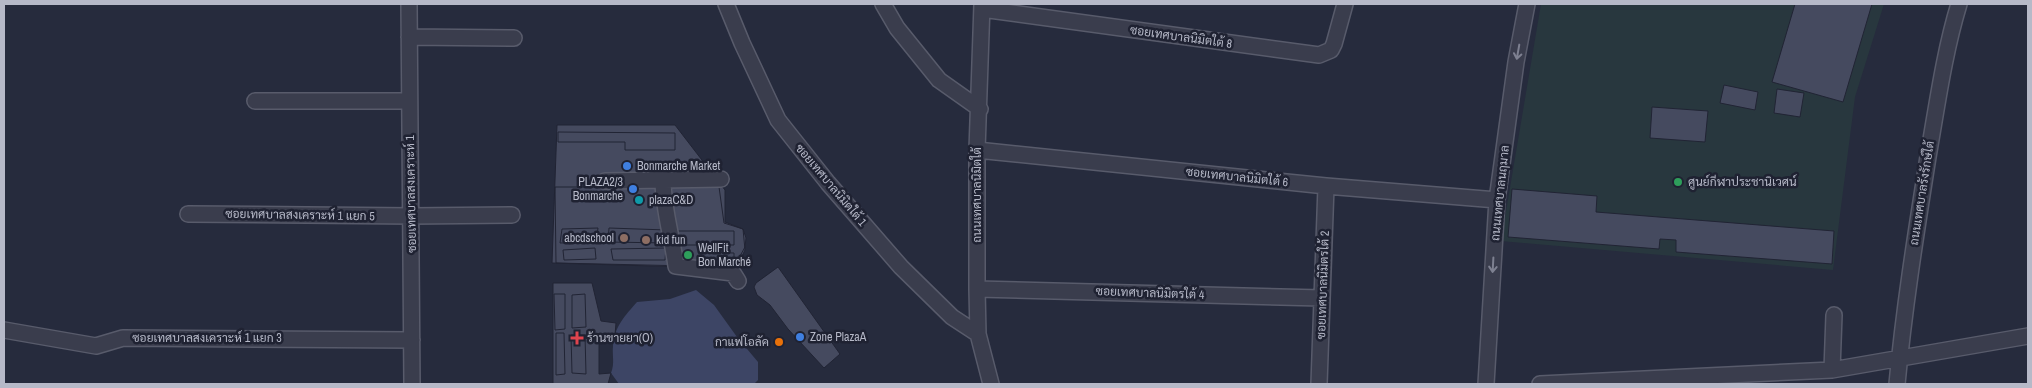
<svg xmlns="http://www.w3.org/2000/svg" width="2032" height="388" font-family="'Archivo Narrow',Sarabun,sans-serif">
<rect width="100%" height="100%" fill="#262b3d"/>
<path fill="#28373e" d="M1541,4H1884L1855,97L1833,270L1501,241Z"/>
<path fill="#3d4565" d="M696,290L714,305L737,337L758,362V380L754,384H619L611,373C615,363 612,356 613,346C615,325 625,316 637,302L670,299Z"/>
<path fill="#454a5f" stroke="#212434" d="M1795,4H1872L1843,102L1772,82Z
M1724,85L1758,92L1755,110L1720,103Z
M1777,89L1804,93L1800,117L1774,113Z
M1652,107L1708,111L1705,142L1650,138Z
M557,125H675L725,190V222L743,229L745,250L735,271L685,267L552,263Z
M558,132L675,133V150H625V142H558Z
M555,187H719L724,223L743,229L746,238L745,247L734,267L556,263Z
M1512,189L1597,196L1596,212L1834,231L1832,264L1676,252V240L1660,239L1659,249L1508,237Z
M598,228L596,242L560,243L562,229Z
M609,228L667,230V243L608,242Z
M677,231H734V245H679Z
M595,248L596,259L564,260L563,250Z
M666,248L665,260H613L611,249Z
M701,252L734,253V263H701Z
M778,267L840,354L824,368L788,329L770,305L757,295L754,287L756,283Z
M553,283H592L601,321L616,323L615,335L599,337V374L611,373L608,384H553Z
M554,294H565V329L555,330Z
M585,294L586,327L572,328V295Z
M556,333H564L565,374L556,375Z
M571,335H585L586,374L572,373Z"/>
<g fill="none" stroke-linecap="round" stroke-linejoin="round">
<g stroke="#585b6b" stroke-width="18">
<path id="street" d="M409,4L412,384
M726,4L742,43L778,120L828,183L901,267L952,317L978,334
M883,4L897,28L939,80L980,109
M982,4L977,150V289L978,334L991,384
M982,9L1319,55L1331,50L1334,44L1345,4
M409,37L514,38
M255,101H409
M977,150L1326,186L1497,200
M663,180C663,209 672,236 676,266L733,273L738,281
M605,181L721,179
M188,214L412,216L512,215
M977,289L1322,298
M4,330L96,346L123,338L412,340
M1832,370L1834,315
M1319,384L1326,186
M1486,384L1497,200L1516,62L1527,4
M1540,384L1832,370L2028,336
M1897,384C1904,308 1916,233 1928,157C1937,106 1944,53 1959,4"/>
</g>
<use href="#street" stroke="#3a3d4d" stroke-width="15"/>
</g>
<defs><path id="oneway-shaft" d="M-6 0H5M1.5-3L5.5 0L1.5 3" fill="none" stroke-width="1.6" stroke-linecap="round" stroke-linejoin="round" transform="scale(1.25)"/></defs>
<g stroke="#7e8191">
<use href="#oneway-shaft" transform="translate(1518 52) rotate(100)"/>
<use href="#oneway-shaft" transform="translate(1493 265) rotate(93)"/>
</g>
<g fill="#3f7fe0" stroke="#1f2232" stroke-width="2">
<circle cx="627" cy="166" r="5"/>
<circle cx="633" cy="189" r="5"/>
<circle cx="800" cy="337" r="5"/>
</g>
<g fill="#2e9e5b" stroke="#1f2232" stroke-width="2">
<circle cx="1678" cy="182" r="5"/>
<circle cx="688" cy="255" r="5"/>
</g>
<circle fill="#0f9aa8" stroke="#1f2232" stroke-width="2" cx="639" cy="200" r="5"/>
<g fill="#8d6e63" stroke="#1f2232" stroke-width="2">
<circle cx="624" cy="238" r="5"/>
<circle cx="646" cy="240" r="5"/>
</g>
<path fill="#e0444e" stroke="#1f2232" stroke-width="2" d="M574.5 330.5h5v5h5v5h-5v5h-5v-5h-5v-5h5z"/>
<circle fill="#e8710a" stroke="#1f2232" stroke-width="2" cx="779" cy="342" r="5"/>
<g text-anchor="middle" stroke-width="5" stroke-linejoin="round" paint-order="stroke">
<g font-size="12" fill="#b6b9c8" stroke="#1f2232">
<text transform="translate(1181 37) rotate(8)" y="4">ซอยเทศบาลนิมิตใต้ 8</text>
<text transform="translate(1237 177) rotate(6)" y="4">ซอยเทศบาลนิมิตใต้ 6</text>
<text transform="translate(831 185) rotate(50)" y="4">ซอยเทศบาลนิมิตใต้ 1</text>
<text transform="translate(1500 193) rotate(-84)" y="4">ถนนเทศบาลนฤมาล</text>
<text transform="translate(1922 193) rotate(-81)" y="4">ถนนเทศบาลรังรักษ์ใต้</text>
<text transform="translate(411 194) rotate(-91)" y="4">ซอยเทศบาลสงเคราะห์ 1</text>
<text transform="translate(977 195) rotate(-90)" y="4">ถนนเทศบาลนิมิตใต้</text>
<text transform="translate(300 215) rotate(1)" y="4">ซอยเทศบาลสงเคราะห์ 1 แยก 5</text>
<text transform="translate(1323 285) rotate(-88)" y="4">ซอยเทศบาลนิมิตรใต้ 2</text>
<text transform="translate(1150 293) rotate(2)" y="4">ซอยเทศบาลนิมิตรใต้ 4</text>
<text x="207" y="342">ซอยเทศบาลสงเคราะห์ 1 แยก 3</text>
</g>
<g font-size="12" fill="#b6b9c8" stroke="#1f2232" text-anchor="start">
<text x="637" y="170">Bonmarche Market</text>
<text x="623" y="186" text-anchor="end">PLAZA2/3<tspan x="623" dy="14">Bonmarche</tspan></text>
<text x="1688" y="186">ศูนย์กีฬาประชานิเวศน์</text>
<text x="649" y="204">plazaC&amp;D</text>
<text x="614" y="242" text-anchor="end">abcdschool</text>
<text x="656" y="244">kid fun</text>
<text x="698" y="252">WellFit<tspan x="698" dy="14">Bon Marché</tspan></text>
<text x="810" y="341">Zone PlazaA</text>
<text x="587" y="342">ร้านขายยา(O)</text>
<text x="769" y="346" text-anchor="end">กาแฟโอลัค</text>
</g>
</g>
<rect width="2032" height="388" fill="none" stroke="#b6b9c8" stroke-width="10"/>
</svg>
